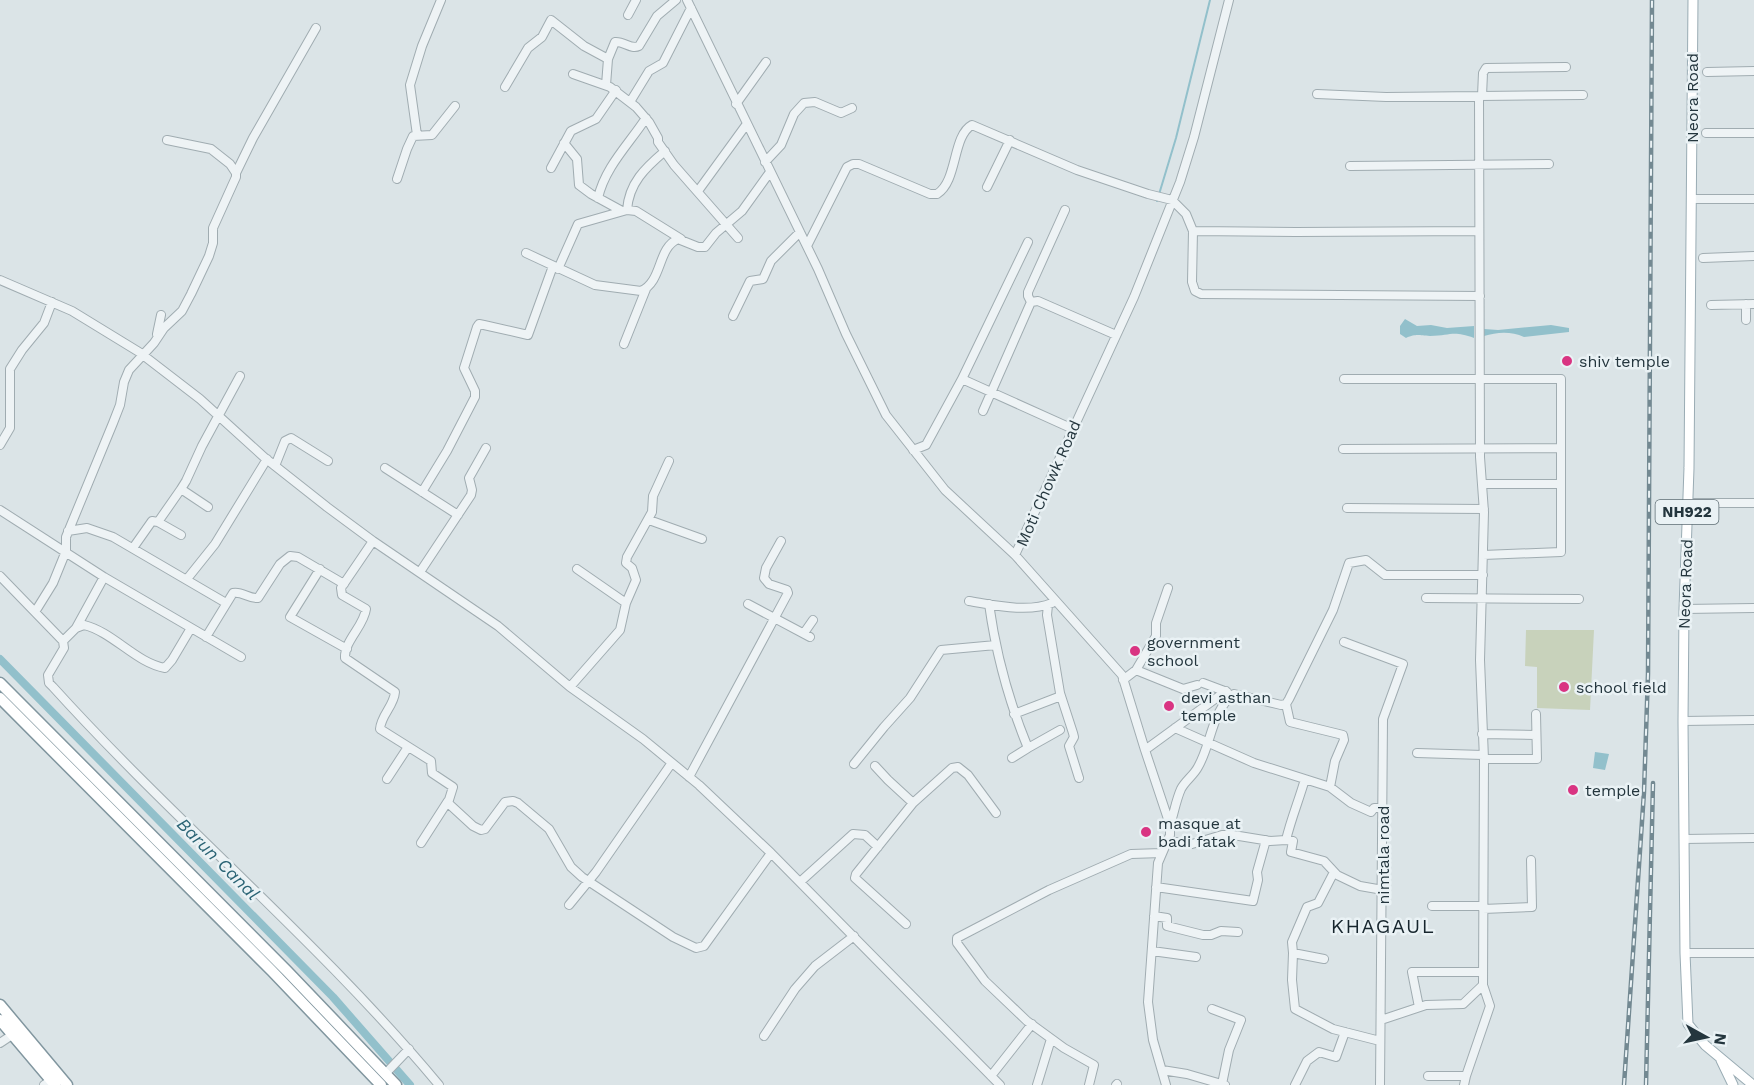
<svg xmlns="http://www.w3.org/2000/svg" width="1754" height="1085" font-family="'Work Sans',sans-serif">
<rect width="100%" height="100%" fill="#dbe4e7"/>
<path fill="#c8d2bb" d="M1526,630H1594L1590,710L1537,708V667L1525,666Z"/>
<path fill="#92c0cb" d="M1405,319L1417,326L1431,325L1447,328L1474,326V338C1452,330 1451,336 1430,336C1419,336 1418,333 1406,338L1400,334V326Z
M1551,325L1569,328V332L1524,337C1511,331 1497,332 1484,336V329L1498,330Z
M1595,752L1609,754L1605,770L1593,768Z"/>
<g fill="none" stroke-linecap="round" stroke-linejoin="round">
<path stroke="#92c0cb" stroke-width="2" d="M1157,201L1176,138L1210,0"/>
<path stroke="#92c0cb" stroke-width="8" d="M0,659L333,997L410,1085"/>
<g stroke="#a0acb1" stroke-width="10">
<path id="minor" d="M687,0L818,269L846,334L886,415L945,490L1015,555
M628,15L636,0
M1707,72L1754,71
M573,74L610,87L636,107L649,122L658,138V142L674,165L738,238
M606,85L608,59L615,42C624,41 631,50 639,46L657,16L676,0
M505,87L528,48L542,37L551,20L584,46L608,59
M1317,94L1386,97L1583,95
M1482,96L1483,73L1486,68L1566,67
M630,102L649,71L663,63L691,8
M736,104L766,62
M1706,133H1754
M417,135L410,85L422,46L441,0
M564,143L577,159L579,185L591,194L622,211
M765,162L781,145L794,114L804,103L815,102L841,113L852,108
M1350,166L1549,164
M551,168L571,131L596,119L616,90
M236,173L253,138L316,28
M397,179L407,149L413,136L432,135L455,106
M987,187L1010,140
M698,191L746,125
M598,198C605,167 629,144 646,118
M1691,199H1754
M627,210C629,183 645,168 665,151
M1193,231L1296,232L1479,231
M807,246L847,167L853,164H859L930,194H937C958,181 952,136 972,125L1077,170L1148,194L1172,200L1186,214L1193,231L1192,282L1195,291L1201,294L1480,296
M526,253L595,285L641,291C663,281 657,248 678,239L698,247H705L716,233L742,211L770,172
M1703,258L1754,256
M558,269L578,224L627,210L636,211L681,239
M0,280L72,311L139,352L200,399L265,458L327,507L373,541L498,626L570,687L643,739L699,785L771,853L1000,1085
M1031,302L1028,296V292L1065,210
M1711,305L1754,304
M733,316L750,281L763,279L771,261L800,232
M1746,320V304
M157,334L161,315
M624,344L646,289
M962,379L1028,242
M1344,379H1561V552L1483,555
M983,411L1031,302L1038,301L1116,335
M0,445L10,428V369L22,350L44,323L52,302
M1343,449L1561,448
M913,450L926,445L962,379L1073,429
M275,466L285,441L291,438L328,461
M385,468L458,515
M1482,484H1561
M181,489L186,481L202,446L240,376
M422,492L447,451L475,397V391L464,368L477,327L479,324L484,325L528,335L553,266
M1688,503H1754
M1347,508L1484,509
M0,510L104,577L241,657
M649,520L702,539
M158,522L181,535
M68,531L87,528L113,537L226,603
M373,541L341,588L342,595L366,609C364,626 344,641 345,658L395,692C394,706 381,715 380,729L431,761L432,773L453,787L448,803L473,826L481,830L485,829L505,802L513,801L518,803L549,829L571,867L582,877L673,937L696,948L704,946L771,853
M133,548L152,521L158,522L181,489L208,507
M320,569L290,617L347,649
M577,569L626,603
M420,572L471,495L472,490L469,478L486,448
M0,576L63,641L64,648L48,675L49,683L53,687C177,824 321,943 439,1085
M187,579L215,544L267,459
M1426,598L1579,599
M969,601C994,605 1028,613 1052,603
M748,604L810,637
M989,604C996,654 1009,702 1028,748L1060,730
M1048,605L1047,615L1060,693L1073,733L1074,737L1069,746L1079,778
M1684,609L1754,608
M35,612L53,583L66,551V537L113,423L120,405L124,382L129,370L154,343L164,328L182,311L191,294L209,256L213,243V228L236,177V173L230,164L211,149L167,140
M76,628L104,577
M804,633L813,620
M206,637L233,593C242,591 249,599 258,598L280,564L290,556L298,557L344,584
M63,641L76,628L84,625C113,632 136,663 165,668L172,660L191,628
M1344,642L1403,664L1383,719L1380,1085
M1136,670L1183,689L1197,685
M1123,680L1136,670L1156,636V623L1168,588
M1203,683L1227,692
M570,687L620,630L626,603L636,580L632,568L626,563L627,557L652,512L653,496L669,461
M1286,704L1290,722L1343,735L1344,740L1335,761L1330,787
M1014,714L1061,696
M1683,721L1754,720
M1175,728L1254,763L1330,787L1351,803L1371,812L1374,808H1383
M1482,734L1536,735
M1145,750L1226,691
M1417,753L1483,755
M1012,758L1028,748
M1484,759H1537L1536,714
M854,764L884,727L910,698L941,650L996,645
M875,766L888,780L913,803L952,768L958,767L968,775L996,813
M689,777L788,593L787,590L769,584L764,578L766,568L781,541
M387,779L408,747
M1170,825C1174,813 1176,800 1181,789C1185,781 1194,775 1198,767C1212,743 1211,711 1234,694L1281,705L1286,704L1289,699L1333,610L1349,563L1366,560L1385,575H1483
M1684,839L1754,838
M1286,840C1291,819 1299,800 1305,779
M1168,841L1192,844L1222,835H1233L1270,841L1286,840L1293,841L1291,852L1324,861L1337,875L1360,886L1383,890
M421,843L448,801
M800,882L853,834L865,835L878,847
M1156,887L1253,901L1258,880L1257,872L1266,840
M569,905L596,872L671,764
M1432,906H1483
M1483,909L1532,907L1531,860
M1154,916L1167,918V926L1203,935H1211L1221,931L1238,932
M906,924L855,878L856,874L913,803
M1152,951L1196,957
M1293,953L1292,980L1295,1009L1333,1029L1380,1041
M1685,953H1754
M1324,959L1293,953L1292,942L1307,907L1318,903L1334,872
M1419,1007L1412,972H1483
M1212,1009L1241,1020L1229,1050L1222,1084
M1381,1020L1426,1005L1463,1004L1483,985
M764,1036L795,989L815,966L854,936
M0,1043L15,1033
M1162,1070L1187,1074L1225,1085
M386,1073L409,1049
M991,1076L1032,1024
M1428,1076H1466L1490,1006L1483,985L1484,759L1480,660L1484,512L1480,457L1479,96
M44,1085L52,1080
M1037,1085L1051,1039
M1089,1085L1094,1065L1064,1048L1027,1021L985,981L957,943V938L1049,890L1131,854L1162,853
M1116,1085L1117,1084
M1166,1085L1153,1040L1148,1002L1158,863L1170,835V825L1145,750L1122,675L1015,555L1134,297L1180,182L1194,137L1229,0
M1295,1085L1307,1061L1319,1052L1336,1057L1345,1032
M1464,1085L1466,1076"/>
</g>
<g stroke="#9aacb4" stroke-width="11">
<path id="major" d="M1693,0L1689,468L1684,609L1683,721L1685,953L1688,1024L1705,1045L1753,1085
M1721,1060L1733,1085"/>
</g>
<g stroke="#81969f" stroke-width="13">
<path id="highway" d="M0,683L287,971L396,1085
M0,698L272,971L381,1085
M0,1005L67,1085
M0,1020L55,1085"/>
</g>
<use href="#minor" stroke="#eef3f5" stroke-width="8"/>
<use href="#major" stroke="#fff" stroke-width="9"/>
<use href="#highway" stroke="#fff" stroke-width="10"/>
<g stroke="#738992" stroke-width="4.5">
<path id="rail" d="M1624,1085L1644,792L1648,674L1652,0
M1646,1085L1653,783"/>
</g>
<use href="#rail" stroke="#eaf2f5" stroke-width="2" stroke-dasharray="7" stroke-linecap="butt"/>
</g>
<g fill="#d93482" stroke="#eaf2f5" stroke-width="2">
<circle cx="1567" cy="361" r="6"/>
<circle cx="1135" cy="651" r="6"/>
<circle cx="1564" cy="687" r="6"/>
<circle cx="1169" cy="706" r="6"/>
<circle cx="1573" cy="790" r="6"/>
<circle cx="1146" cy="832" r="6"/>
</g>
<g text-anchor="middle" stroke-width="5" stroke-linejoin="round" paint-order="stroke">
<rect fill="#eaf2f5" stroke="#5f6e75" stroke-width="1.5" x="1655.5" y="500" width="63" height="24" rx="4.5"/>
<g font-size="15" font-weight="bold" fill="#24363e">
<text x="1687" y="517">NH922</text>
</g>
<g font-size="16" fill="#24363e" stroke="#eaf2f5">
<text transform="translate(1692 98) rotate(-90)" y="6">Neora Road</text>
<text transform="translate(1048 483) rotate(-66)" y="6">Moti Chowk Road</text>
<text transform="translate(1685 584) rotate(-88)" y="6">Neora Road</text>
<text transform="translate(1383 855) rotate(-90)" y="6">nimtala road</text>
</g>
<g font-size="16" fill="#24363e" stroke="#eaf2f5" text-anchor="start">
<text x="1579" y="367">shiv temple</text>
<text x="1147" y="648">government<tspan x="1147" dy="18">school</tspan></text>
<text x="1576" y="693">school field</text>
<text x="1181" y="703">devi asthan<tspan x="1181" dy="18">temple</tspan></text>
<text x="1585" y="796">temple</text>
<text x="1158" y="829">masque at<tspan x="1158" dy="18">badi fatak</tspan></text>
</g>
<g font-size="18" font-style="italic" fill="#2b6475" stroke="#eaf2f5">
<text transform="translate(218 859) rotate(45)" y="6">Barun Canal</text>
</g>
<g font-size="20" letter-spacing="1.5" fill="#17262e" stroke="#eaf2f5">
<text x="1383" y="933">KHAGAUL</text>
</g>
</g>
<g transform="translate(1706 1037) rotate(98)" stroke="#eaf2f5" stroke-width="4.5" paint-order="stroke">
<path d="M0-4.5L10 22L0 15L-10 22Z" fill="#24363e"/>
<text y="-9" font-size="16" font-weight="bold" text-anchor="middle" fill="#24363e">N</text>
</g>
</svg>
